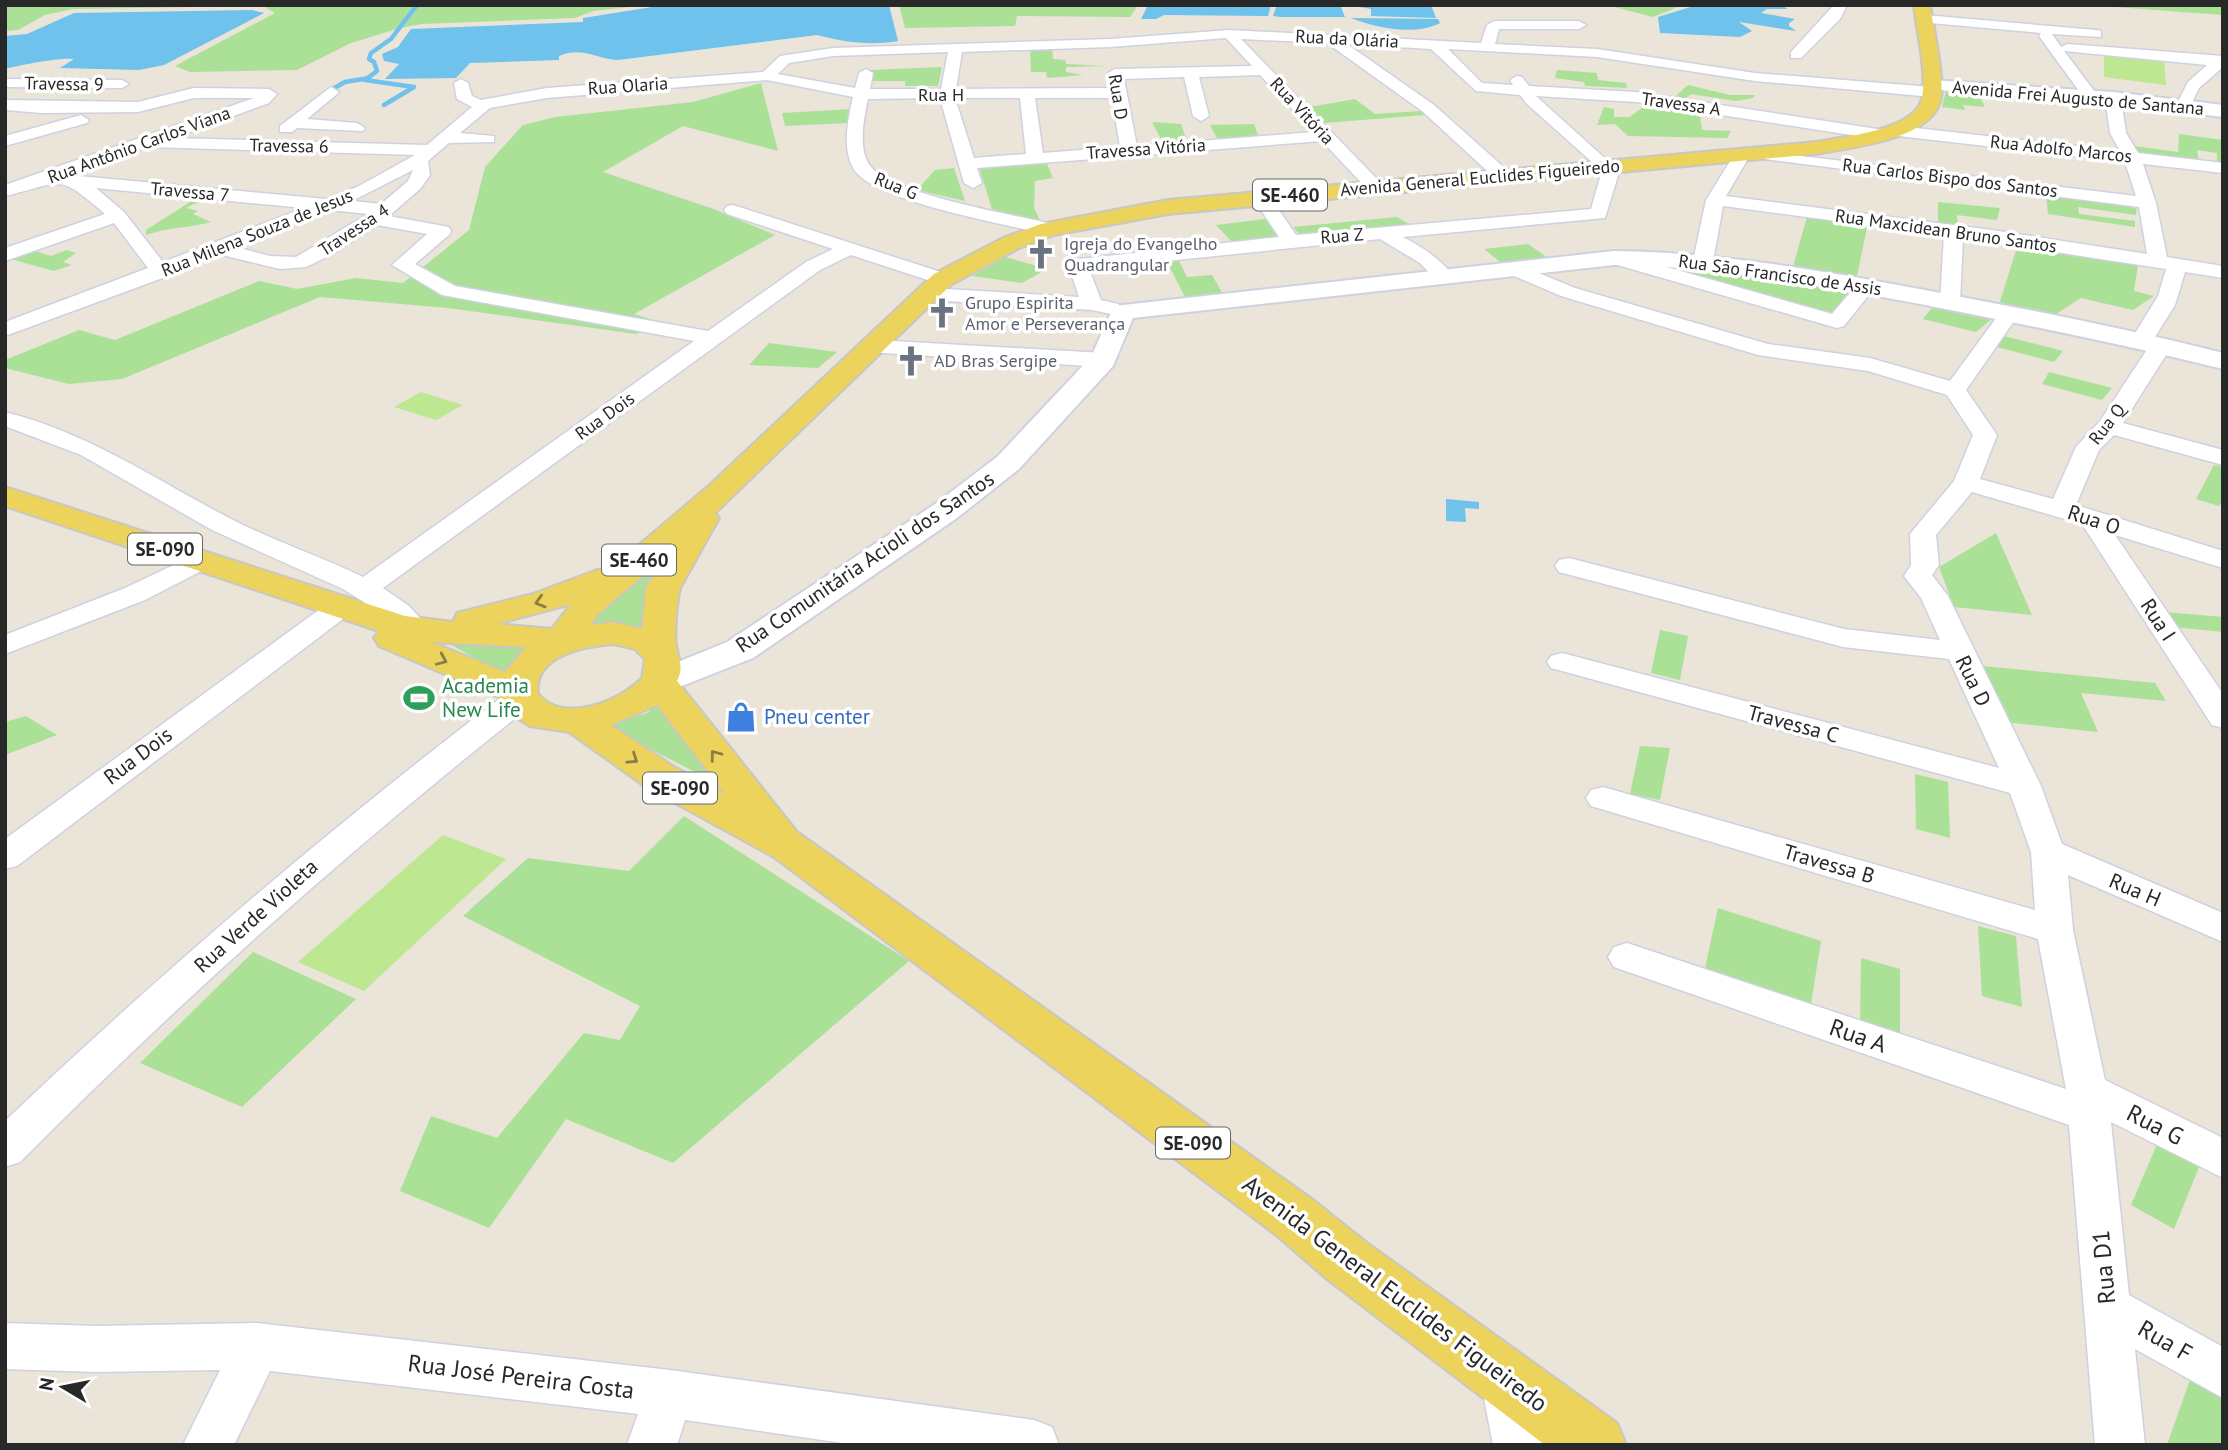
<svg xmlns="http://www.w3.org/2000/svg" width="2228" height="1450" font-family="'PT Sans',sans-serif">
<rect width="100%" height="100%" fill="#eae4d9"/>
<path fill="#abe097" d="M5,5H647L594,11L574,18L422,24L400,28L351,43L297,70L190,72L175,66L275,13L263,6L73,9L45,15L18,30L5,31Z
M899,5H1138L1130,17L1017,16L1015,26L905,28Z
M1607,5H1683L1653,17Z
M2088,5H2223V15Z
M1052,47L1053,59L1065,60L1066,64L1105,66L1066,67V72L1083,75L1047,78L1046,72H1031L1030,48Z
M942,67L938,86H905V81H871V70Z
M1557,70L1597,73L1598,80L1626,83L1627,88L1585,86L1584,82L1555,78Z
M761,83L778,151L683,126L603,172L711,208L775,235L634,314L663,323L636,334L448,308L320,297L122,379L69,384L5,368V360L79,330L115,340L259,281L297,289L356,278L403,283L469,230L485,167L523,125L555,117L693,102Z
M1688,85L1730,95H1755L1753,98L1736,101L1691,94L1683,101L1671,100Z
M1946,91L1977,92L1985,107L1963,105L1965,110L1942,107Z
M1355,99L1375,114L1421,111L1426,115L1324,123L1310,107Z
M1649,102L1700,116L1702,130L1731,131L1727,138L1628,136L1615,124L1597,125L1604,107L1614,109V117H1630Z
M852,109L849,123L785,126L782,113Z
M1152,122L1181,124L1187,142L1164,145Z
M1254,124L1259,138L1218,140L1210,125Z
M2179,134L2223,140V165L2217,164V153L2197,150L2199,162L2141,156L2134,146L2178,152Z
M1046,161L1053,178L1035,181L1034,208L1041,223L992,209L979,167Z
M954,168L965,201L917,190L935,170Z
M2046,193L2137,204L2136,215L2078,207L2079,214L2135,221V227L2048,214Z
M198,197H208L186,208L198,211L193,214L211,222C189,228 169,227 146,235V230Z
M1938,202L2000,208L1997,220L1957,215L1958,229L1938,225Z
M1397,217L1412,226L1301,236L1293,227Z
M1807,217L1868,223L1856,281L1792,270Z
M1265,219L1279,239L1233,243L1216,225Z
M1528,244L1554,262L1505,266L1484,249Z
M2017,247L2138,265L2134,291L2154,296L2133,310L2081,298L2050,318L1998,308Z
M32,250L51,256L67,250L76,253L63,262L72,265L54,271L7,258Z
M1006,257L1047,269L1022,283L972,276Z
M1177,257L1187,277L1212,275L1224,296L1186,299L1165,258Z
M1660,266L1851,290L1829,315Z
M1935,304L1995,316L1976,332L1923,319Z
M2004,336L2063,351L2054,362L1997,347Z
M769,343L837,352L818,368L749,365Z
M2049,372L2112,388L2102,400L2042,384Z
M2214,465L2223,467V500L2219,506L2196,499Z
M678,530L654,635L577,632Z
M1996,533L2032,615L1954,607L1939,567Z
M2164,612L2223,617V632L2174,627Z
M553,629L510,678L432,634Z
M1660,630L1688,636L1680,680L1651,673Z
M1983,666L2155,683L2166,701L2081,693L2098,732L2004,722Z
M667,696L742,796L603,725L647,713Z
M26,716L57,735L5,755V722Z
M1640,746L1670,748L1660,800L1630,794Z
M1915,774L1948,782L1950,838L1916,829Z
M684,816L909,961L673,1163L566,1119L489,1228L400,1191L431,1116L497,1138L584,1033L620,1040L640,1006L463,916L528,858L629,871Z
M1718,908L1821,941L1811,1004L1705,968Z
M1978,926L2016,936L2022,1007L1982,996Z
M253,952L356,999L242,1107L140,1063Z
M1861,958L1900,969V1042L1860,1031Z
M2161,1135L2203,1157L2174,1229L2131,1205Z
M2191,1377L2223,1396V1445H2167Z"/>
<path fill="#bee792" d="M2104,53L2164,60L2166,85L2104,77Z
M421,392L463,405L436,420L394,407Z
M443,835L506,859L364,991L298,962Z"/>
<path fill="#6ec2eb" d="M665,5H889L898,41C870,46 844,42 817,35L618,60C596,59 582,46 559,56V60L470,63L456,78L385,79L399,64L384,61L382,54L398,47L411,29L583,22V18Z
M1148,5H1271L1268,16L1164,15L1156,19H1141Z
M1277,5H1340L1345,17H1280L1273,16Z
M1349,5H1431L1436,18L1371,16V9Z
M1697,5H1783L1787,9H1767L1761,13L1795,19L1789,23V26L1796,31L1739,22L1752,31L1740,37L1660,33L1658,17Z
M252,10L264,13L164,65L139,70L60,68L74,59C62,57 19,65 5,69V36L27,34L74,13Z
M1351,18L1438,19L1440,23C1415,36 1376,28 1351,18Z
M1446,499L1479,502V509L1465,508L1466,522L1446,521Z"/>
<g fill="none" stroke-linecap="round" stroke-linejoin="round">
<path stroke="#6ec2eb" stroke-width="4.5" d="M322,95L345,82L369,78
M384,105L414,87L365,80L377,71L374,62L369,59L371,53L391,39L417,5"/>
<g stroke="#cfd1e1" stroke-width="3">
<path id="minor" d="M1834,5H1847L1840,19L1801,58H1791V52Z
M1924,15L2096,30L2101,31V37L2052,34L2061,47L2068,44L2223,56V67L2199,88L2189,109L2184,111L2176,106L2188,82L2207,65L2064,51L2098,96L2090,101L2085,99L2039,36L2041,33L1919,22V16Z
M1494,21H1579L1586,25L1579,29H1499L1495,44L1597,49L1755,73L1932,87L1940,92L1932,97L1755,81L1597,57L1448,49L1482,83L1513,85L1510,80L1517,76L1522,77L1529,86L1636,92L1884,130L1892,135L1884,140L1636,102L1536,96L1609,162H1618L1621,166L1605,218L1403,237C1423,248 1440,258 1454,277L1444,283L1437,281L1420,263L1380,239L1089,269L1101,300L1118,304L1121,308L1111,314L1092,310L931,300L921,294L931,288L1079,297L1068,264L1071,260L1279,237L1253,198L1262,193L1268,194L1296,235L1591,209L1602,171L1527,104L1520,95L1476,91L1431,49L1347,44L1434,105L1508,171L1511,175L1508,179H1496L1422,111L1327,43L1241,39L1381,183L1384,187L1381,191H1369L1322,141L977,168L982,183L973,188L964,183L940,98L868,99C864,118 857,150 871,167C894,195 1017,215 1056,225L1058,229L1049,235C1007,224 880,203 855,171C841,151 848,119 853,97L767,80L547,98L490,108L460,133L494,136V142L449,143L428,161L430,175L421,188L389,216L449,227L451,231L449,235L415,264L455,286L708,331L806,262L833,249L727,214L724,210L727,206L733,205L950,275L953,279L943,285L851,255L820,270L383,588L409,606L431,630L426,636L416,639L406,636L389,618L343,589L212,530L81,455L5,426V412C89,433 156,480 231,519C274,541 319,556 363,577L694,341L442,295L392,265L427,234L377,225L333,254L306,267L280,269L218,254L168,276L5,336V322L148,268L114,223L5,261V248L105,214C57,172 63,182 5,196V185L254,98H194L138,112L42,113L5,110V100L138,102L194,88L269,89L277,94L269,103L174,138L427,145L472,107L457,99L454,83L461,79L468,83L472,96L481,100L547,88L763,72L780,56L833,48L1110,39L1229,30L1481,43L1487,25ZM1226,38L1252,66L1115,69L1108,73L1110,88L956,89L962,52L1110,47ZM948,52L941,89H870L873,73L866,69L859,73L855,88L778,74L789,63L833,56ZM1260,75L1314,132L1137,146L1124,79L1184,77L1193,116L1201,121L1209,116L1199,77ZM955,98H1020L1026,154L974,158ZM1035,98H1112L1120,147L1043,153ZM148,147L415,155L357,187L326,199L68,175ZM413,170L408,181L381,204L352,201ZM96,188L304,208L163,262L124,212ZM330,210L368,214L296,257L270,256L236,247Z
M5,79L122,80L129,84L122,88L5,87Z
M331,87L339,92L336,95L307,119L357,123L365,128L363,131L297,128L292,132H280V126Z
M2113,93L2121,98L2126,133L2138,153L2223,163V173L2143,164L2156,203L2167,257L2223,266V278L2185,272L2175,305L2150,345H2134L2131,340L2158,296L2166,269L1963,238L1960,302L1950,308L1940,302L1944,235L1723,206L1713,261L1703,267L1693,261L1706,200L1737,150L1743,149L2136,196L2125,162L1898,136L1890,131L1898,126L2120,151L2110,133L2105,98ZM1749,157L2139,207L2147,254L1992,230L1726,196Z
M81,115L89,120L87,123L5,146V136Z
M1614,252L1832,314L1859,282H1873L1876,286L1844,326L1837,328L1607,262L1604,258Z
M1514,263L1575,288L1768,344L1870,358L1950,381L2002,310H2016L2019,314L1966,390L1997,435L1980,479L2053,499L2076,447L2100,421L2154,339L2162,338L2173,344L2123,423L2223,450V465L2114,435L2099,450L2076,505L2223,551V568L2115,535L2223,694V728L2212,725L2082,524L1972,492L1936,535L1939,565L1932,575L1948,596L2041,786L2062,844L2223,913V942L2068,875L2073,930L2105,1080L2223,1138V1178L2111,1122L2129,1295L2223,1347V1398L2135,1349L2145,1445H2095L2069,1125L1614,967L1608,957L1614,947L1627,943L2066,1089L2038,939L1591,806L1586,798L1591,790L1603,787L2035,910L2031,852L2010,793L1551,668L1547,662L1551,656L1562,653L1999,768L1949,659L1843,647L1559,572L1555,566L1559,560L1569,558L1844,629L1940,640L1921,598L1904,576L1911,565L1910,534L1954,481L1973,435L1947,395L1868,371L1758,355L1561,296L1507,273L1504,269Z
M876,340L1103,353L1114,360L1103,367L868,352L865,347L868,342Z
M199,553L209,555L213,561L209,567L145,600L5,654V635L125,588Z
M341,598L351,601L355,607L351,613L17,866L5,869V839L331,601Z
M521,688L532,691L536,698L532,705C352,847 182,999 20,1162L5,1167V1121C166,968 333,825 510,691Z
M5,1323L95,1326L257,1323L670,1370L1034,1420L1052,1427L1059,1445H856L685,1420L677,1445H627L638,1414L270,1371L234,1445H183L220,1370L95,1372L5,1369Z
M1504,1354L1521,1361L1528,1378L1543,1445H1493L1480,1378L1487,1361Z"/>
</g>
<g stroke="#cfd1e1" stroke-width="4">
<path id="tertiary" d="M1932,80L2113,92L2223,105V117L2113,104L1926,89L1923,85Z
M1614,251C1720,252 1822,271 1925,290C2025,309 2125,328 2223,353V369C2122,344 2022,324 1920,304C1818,285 1718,266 1614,265L1133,318L1113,366L1019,469L957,518L753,658L659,695L646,691L640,683L646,675L727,642L935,504L997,457L1091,357L1114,306Z"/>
</g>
<g stroke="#c7c7c7" stroke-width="4">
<path id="primary" d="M1914,5H1930C1933,26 1946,84 1940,102C1928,141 1850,147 1816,154L1168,214L1054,235L1019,248L952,284L715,513L719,518L680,588C677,602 673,636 677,650C679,662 684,667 677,681L797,832L1313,1200L1367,1243L1617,1423L1626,1445H1545L1327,1279L1275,1234L774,857L646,787L569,732L530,726L517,718L503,699L379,646L374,638L379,631L5,506V487L405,616L453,622L457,613L533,594L597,570L612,568L711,484L934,274L1003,238L1041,224L1168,200L1816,142C1843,137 1916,130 1922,98C1927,70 1917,34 1914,5ZM664,558L646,588L642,629L614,622L591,625L598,614ZM571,604L552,629L497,624ZM431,642L526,647L505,672ZM614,644L635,649L645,659L642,678C619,702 564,724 538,694C533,655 585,646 614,644ZM657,705L725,794L674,767L611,725Z"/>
</g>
<use href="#minor" fill="#fff" fill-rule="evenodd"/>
<use href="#tertiary" fill="#fff" fill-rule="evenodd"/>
<use href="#primary" fill="#ecd35c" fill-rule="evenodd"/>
</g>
<defs><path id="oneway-chevron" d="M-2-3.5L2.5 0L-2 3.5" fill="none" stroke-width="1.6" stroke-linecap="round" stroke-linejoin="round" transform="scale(1.75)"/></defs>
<g stroke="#8a7e42">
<use href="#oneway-chevron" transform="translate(540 602) rotate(163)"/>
<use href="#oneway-chevron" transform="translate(442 660) rotate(23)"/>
<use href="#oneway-chevron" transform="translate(715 755) rotate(-127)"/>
<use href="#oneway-chevron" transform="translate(633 759) rotate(34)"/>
</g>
<defs>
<g id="church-bare" transform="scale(2.415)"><path d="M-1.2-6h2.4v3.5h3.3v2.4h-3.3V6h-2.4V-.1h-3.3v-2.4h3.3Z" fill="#6b7280" stroke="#fff" stroke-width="2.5" paint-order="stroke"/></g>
<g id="stadium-bare" transform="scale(2.415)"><path d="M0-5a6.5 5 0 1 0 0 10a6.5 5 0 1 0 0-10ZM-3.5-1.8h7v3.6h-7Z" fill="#2e9e5b" stroke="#fff" stroke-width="2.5" paint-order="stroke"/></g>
<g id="shop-bare" transform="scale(2.415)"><path d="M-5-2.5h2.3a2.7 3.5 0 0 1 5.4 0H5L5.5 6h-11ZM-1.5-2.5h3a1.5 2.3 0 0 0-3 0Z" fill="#3f7fe0" stroke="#fff" stroke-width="2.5" paint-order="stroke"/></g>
</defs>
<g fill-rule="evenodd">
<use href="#church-bare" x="1041" y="254"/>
<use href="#church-bare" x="942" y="313"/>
<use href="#church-bare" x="911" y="361"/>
<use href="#stadium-bare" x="419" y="698"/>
<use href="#shop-bare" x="741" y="717"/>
</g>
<g text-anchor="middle" stroke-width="7" stroke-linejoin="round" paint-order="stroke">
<g font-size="18" fill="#282828" stroke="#fff">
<text transform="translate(1347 39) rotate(3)" y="6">Rua da Olária</text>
<text transform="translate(64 84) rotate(1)" y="6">Travessa 9</text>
<text transform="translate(628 86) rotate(-4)" y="6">Rua Olaria</text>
<text x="941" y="101">Rua H</text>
<text transform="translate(1118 97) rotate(81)" y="6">Rua D</text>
<text transform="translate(2078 98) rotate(5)" y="6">Avenida Frei Augusto de Santana</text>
<text transform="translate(1681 104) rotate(8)" y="6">Travessa A</text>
<text transform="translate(1302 111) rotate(47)" y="6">Rua Vitória</text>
<text transform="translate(139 145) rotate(-20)" y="6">Rua Antônio Carlos Viana</text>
<text transform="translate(289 146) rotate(1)" y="6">Travessa 6</text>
<text transform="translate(1146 149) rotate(-4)" y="6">Travessa Vitória</text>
<text transform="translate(2061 149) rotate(6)" y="6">Rua Adolfo Marcos</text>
<text transform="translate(1480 178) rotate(-5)" y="6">Avenida General Euclides Figueiredo</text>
<text transform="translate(1950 178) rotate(7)" y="6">Rua Carlos Bispo dos Santos</text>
<text transform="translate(896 186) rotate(22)" y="6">Rua G</text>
<text transform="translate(190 192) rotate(5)" y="6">Travessa 7</text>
<text transform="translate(354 230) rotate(-33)" y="6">Travessa 4</text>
<text transform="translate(1946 231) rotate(8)" y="6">Rua Maxcidean Bruno Santos</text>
<text transform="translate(257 233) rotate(-22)" y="6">Rua Milena Souza de Jesus</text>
<text transform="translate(1342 236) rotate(-5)" y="6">Rua Z</text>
<text transform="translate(1780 275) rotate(8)" y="6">Rua São Francisco de Assis</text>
<text transform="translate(605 416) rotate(-36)" y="6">Rua Dois</text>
<text transform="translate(2107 424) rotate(-52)" y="6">Rua Q</text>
</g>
<g font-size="18" fill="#5b616d" stroke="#fff" text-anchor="start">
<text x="1064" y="250">Igreja do Evangelho<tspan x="1064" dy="21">Quadrangular</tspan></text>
<text x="965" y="309">Grupo Espirita<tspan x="965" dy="21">Amor e Perseverança</tspan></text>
<text x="934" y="367">AD Bras Sergipe</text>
</g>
<g fill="#fff" stroke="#686868" stroke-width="2">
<rect x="1253" y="179.5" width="74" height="31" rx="5"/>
<rect x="128" y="533.5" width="74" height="31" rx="5"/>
<rect x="602" y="544.5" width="74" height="31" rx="5"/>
<rect x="643" y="772.5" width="74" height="31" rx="5"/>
<rect x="1156" y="1127.5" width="74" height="31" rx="5"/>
</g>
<g font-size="19" font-weight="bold" fill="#282828">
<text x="1290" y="202">SE-460</text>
<text x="165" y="556">SE-090</text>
<text x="639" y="567">SE-460</text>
<text x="680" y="795">SE-090</text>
<text x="1193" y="1150">SE-090</text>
</g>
<g font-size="21" fill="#282828" stroke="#fff">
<text transform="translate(2094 520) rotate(18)" y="7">Rua O</text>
<text transform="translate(865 562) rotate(-34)" y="7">Rua Comunitária Acioli dos Santos</text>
<text transform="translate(2158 620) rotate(57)" y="7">Rua I</text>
<text transform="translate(1973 681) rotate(64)" y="7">Rua D</text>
<text transform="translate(1793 724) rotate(15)" y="7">Travessa C</text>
<text transform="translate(138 756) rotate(-37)" y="7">Rua Dois</text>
<text transform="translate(1829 864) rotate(16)" y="7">Travessa B</text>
<text transform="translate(2135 890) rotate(23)" y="7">Rua H</text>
<text transform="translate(256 916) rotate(-42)" y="7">Rua Verde Violeta</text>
</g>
<g font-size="21" fill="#27864d" stroke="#fff" text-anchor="start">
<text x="442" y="693">Academia<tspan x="442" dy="24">New Life</tspan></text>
</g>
<g font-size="21" fill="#366cbe" stroke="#fff" text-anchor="start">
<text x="764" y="724">Pneu center</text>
</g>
<g font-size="24" fill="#282828" stroke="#fff">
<text transform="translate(1858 1036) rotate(19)" y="8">Rua A</text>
<text transform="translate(2155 1125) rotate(27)" y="8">Rua G</text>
<text transform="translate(2104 1267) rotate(-95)" y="8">Rua D1</text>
<text transform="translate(1395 1294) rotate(37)" y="8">Avenida General Euclides Figueiredo</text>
<text transform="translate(2165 1341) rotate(30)" y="8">Rua F</text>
<text transform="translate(521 1377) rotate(7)" y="8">Rua José Pereira Costa</text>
</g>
</g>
<rect width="2228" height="1450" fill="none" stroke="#282828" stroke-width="14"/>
<g transform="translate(63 1387) rotate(280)" stroke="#ffffff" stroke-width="5" paint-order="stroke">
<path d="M0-5L12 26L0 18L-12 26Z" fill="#282828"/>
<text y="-10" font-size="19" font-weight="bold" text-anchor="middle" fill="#282828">N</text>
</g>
</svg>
